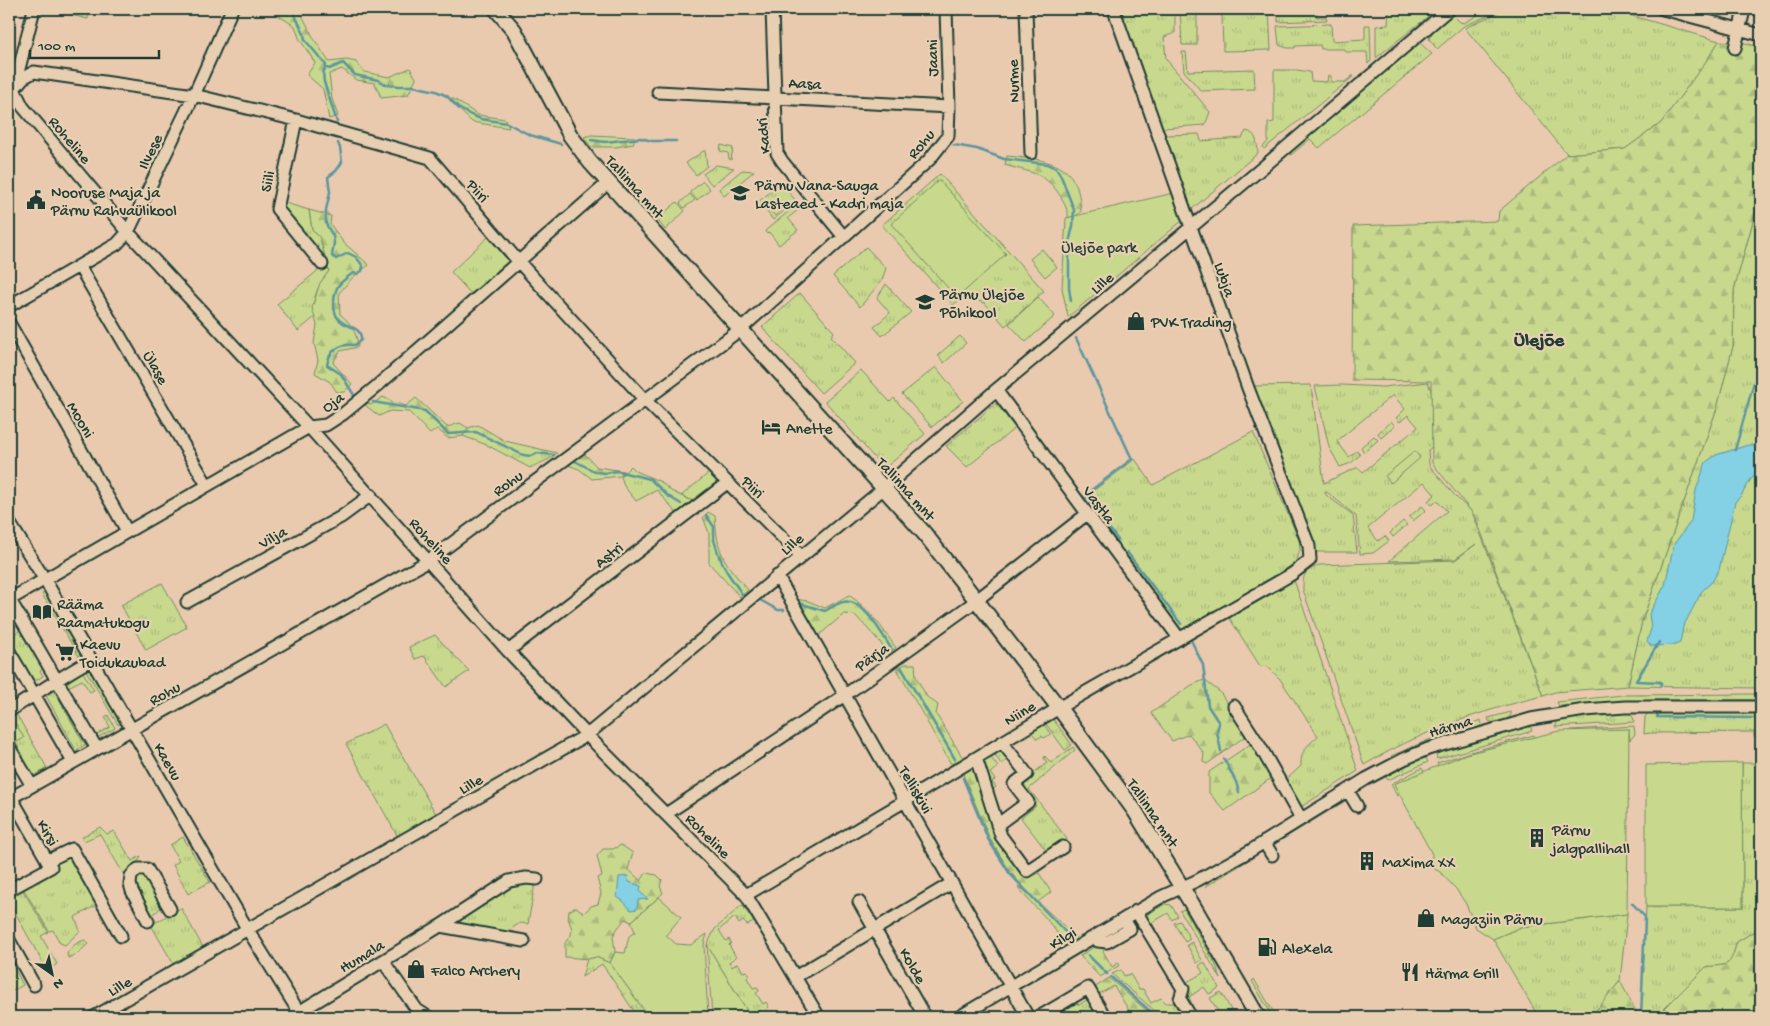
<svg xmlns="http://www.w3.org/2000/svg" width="1770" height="1026" font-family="'Gochi Hand',sans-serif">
<defs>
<pattern id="grass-tufts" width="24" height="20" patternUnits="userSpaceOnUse" patternTransform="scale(1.25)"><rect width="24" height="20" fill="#c8d98e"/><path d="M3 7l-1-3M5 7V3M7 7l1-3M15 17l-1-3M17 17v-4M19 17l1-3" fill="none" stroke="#abbb7b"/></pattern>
<pattern id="forest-firs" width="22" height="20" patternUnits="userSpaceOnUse" patternTransform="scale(1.25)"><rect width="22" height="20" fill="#c8d98e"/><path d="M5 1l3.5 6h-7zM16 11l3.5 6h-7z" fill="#abbb7b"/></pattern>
</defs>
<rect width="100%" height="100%" fill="#eacaaf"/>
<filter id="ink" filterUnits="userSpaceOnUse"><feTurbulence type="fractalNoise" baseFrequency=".02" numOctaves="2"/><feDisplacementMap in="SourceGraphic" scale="10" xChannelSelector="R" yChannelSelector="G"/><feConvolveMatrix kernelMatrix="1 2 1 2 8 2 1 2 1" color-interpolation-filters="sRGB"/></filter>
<g filter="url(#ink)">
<path fill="url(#grass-tufts)" stroke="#748b61" d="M46,9H89L88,19Z
M1118,9H1175V33L1164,37L1166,59L1210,112L1205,125L1163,128L1158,126Z
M1180,9H1269L1271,50L1223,51L1222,14H1197V45H1182Z
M1278,9H1316L1317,17H1326L1327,20L1278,22Z
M1389,9H1437C1417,26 1396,41 1376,58V26L1388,25Z
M1488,9H1503L1464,26L1437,49L1429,39L1434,29L1452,14L1460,22L1464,23Z
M1505,9H1622L1630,13V14L1616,11L1719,41L1707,60L1661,123L1625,149L1567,154L1465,28Z
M1651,9L1724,29L1731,34L1644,11Z
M1331,24L1332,41L1365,39V25H1370L1371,61L1368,64L1367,52H1345L1344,49H1321L1320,45L1295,46V48H1287L1279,45L1277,26Z
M1420,43L1432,54L1319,148L1310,139L1291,155L1289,153L1291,149L1415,44Z
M1182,52H1186L1188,71L1254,69L1255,89L1201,91L1184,71Z
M1274,70H1297L1310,72L1311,81L1327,82L1328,75L1331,76V82H1345L1352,76H1354L1264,149L1263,147L1268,141V123L1274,122Z
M1246,131C1257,133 1257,143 1258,153L1192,209L1189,207L1164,136L1166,135L1199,134L1201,141L1242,138Z
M705,150L707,166L696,175L686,163Z
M716,165L734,168L712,185L703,174Z
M742,170L754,171L724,196L719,189Z
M940,174L1044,291L1005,326L985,303L975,300L966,294L953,305L882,225Z
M703,181L710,189L697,200L690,192Z
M781,183L796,201L773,220L759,201Z
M1761,192V675L1758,688L1628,686L1642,621L1717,408L1733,346L1734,290Z
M282,202L309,210L312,229L320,238L329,271C319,284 310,300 315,317L298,331L277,304L326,264L281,210Z
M677,202L685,211L665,230L657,219Z
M800,202L803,206L788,218L798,230L779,245L769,232L767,234L765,231Z
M488,237L509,262L472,295L451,272Z
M866,247L886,268L882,280L860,307L833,276Z
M886,284L911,312L882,336L874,327L890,313L877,298Z
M800,293L834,332L831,336L855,363L821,393L762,327Z
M960,336L966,343L944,363L938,355Z
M936,367L963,401L932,427L902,394Z
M861,370L890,402L894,398L925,434L884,469L825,401Z
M1428,382L1432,394L1440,441L1428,450L1429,465L1456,497L1472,512L1543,696C1479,711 1420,732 1364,765L1303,590C1303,573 1304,572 1319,565L1455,560L1476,544L1455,559L1389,561L1447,511L1437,501L1432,505L1428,501L1435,495L1424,482L1368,528L1378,541L1385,536L1389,541L1373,553L1360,554L1356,516L1327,492H1325L1326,495L1353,515L1357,552H1316L1254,386L1311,385L1324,483L1356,468H1359L1363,472L1418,427L1408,415L1400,422L1396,418L1405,409L1393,395L1337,441L1349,457L1357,451L1360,455L1351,463L1340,467L1329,447L1315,386L1342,385L1383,387Z
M996,403L1015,428L967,467L946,446Z
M1391,421L1395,426L1381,438L1378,433Z
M478,425L505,441L557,453C550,461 540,462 530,468L487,445L463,436L468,428Z
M1253,432L1299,540L1300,550L1296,563L1182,630L1084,498L1135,459L1153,485Z
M1374,436L1378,440L1364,452L1361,447Z
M631,466L636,471L661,482L671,491L693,501L676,513L657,490L636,501L624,486L621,476Z
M1422,506L1426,510L1413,521L1409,517Z
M1403,521L1407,525L1393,537L1390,533Z
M1292,574L1358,771L1296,810L1281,782L1288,778L1301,766C1300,751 1308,745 1318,736L1280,679L1268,667L1260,666L1225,611Z
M162,583L187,627L146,650L121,605Z
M46,592L84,658L81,660L42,594Z
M22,629L45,668L40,671L43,676L34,682L37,688L35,690L9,644V637Z
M435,635L469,671L446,687L424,656L415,659L409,647Z
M87,666L121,723L118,725L84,667Z
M81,669L94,690L90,692L82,680L68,687L63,679Z
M56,684L63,697L59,699L83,742L88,740L89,742L72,753L71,751L75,748L44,692Z
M1755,694L1758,696V700H1657L1559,706L1557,702L1622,695Z
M1627,711L1633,717L1634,722L1555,727L1559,719L1584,715Z
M1511,712V715C1507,721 1495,725 1489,721L1488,718Z
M1758,712V737H1754V732L1650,733L1644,734L1645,717L1648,713Z
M13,714L17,715L47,768L29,779L19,761L24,757L9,732V717Z
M108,715L115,728L97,738L95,736L110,727L105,717Z
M1049,716L1053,719L1072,745L1065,750L1043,720Z
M1481,720L1482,724L1478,728L1446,737H1443L1441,734Z
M1041,721L1051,734L1044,738L1042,736L1037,739L1032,733L1022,740L1018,736Z
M384,724L436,814L398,837L346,744Z
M1530,725L1532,731L1437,759L1436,754L1439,751Z
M1634,726L1635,734L1630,740L1629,733H1601L1564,741L1571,730Z
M1534,735L1537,746L1440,770L1437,763L1470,752Z
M1433,738L1432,741L1428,744L1393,758L1391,756Z
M1073,747L1075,750L1029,789L1067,839L1048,853L1021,818L1036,806L1023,791C1024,776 1036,772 1047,763L1044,758L1045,756L1051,763Z
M1003,749L1020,774L1008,760L1001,764L993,752Z
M989,755L998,767L990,773L995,780L992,782L996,787L990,793L997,802L993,805L981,759Z
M1419,758H1426L1428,762L1388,780L1386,777L1388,773Z
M1742,763H1758L1761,927L1737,942C1729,967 1732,964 1706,967L1656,1017H1641L1646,907H1743Z
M1422,768L1428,779L1397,796L1391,784Z
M1343,800H1347L1276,843L1278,839Z
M100,827L107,834L114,831L132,861L141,856C137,866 128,869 127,880L100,834L84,841L82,837Z
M183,837L210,882L188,894L173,865L179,861L170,845Z
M1256,853H1260L1205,887L1213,879Z
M67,854L97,905L75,917L80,931L65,945L60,943L53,930L49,931L23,888L58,869L53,861Z
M143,871L163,907C158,909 155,914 149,917L133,887L135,874Z
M535,883L528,924L520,923L503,934L455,925L456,920C483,903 503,886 535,883Z
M22,889L48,932L41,936L57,964L47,971L9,901V897Z
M1165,904L1171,905L1178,916L1172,920L1168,913L1152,923L1156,930L1153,931L1145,916Z
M742,905L754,922L747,925L743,921L739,924L735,917L719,930L726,941L729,939L731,943L729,945L736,957L729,962L732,967L738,963L743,972L747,971L750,975L747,978L753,988L757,987L759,991L756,993L763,1004L766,1002L769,1007L766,1009L771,1017H751L707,945L715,929Z
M181,908L204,949L174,965L151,925Z
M1184,909L1215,963L1221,979L1180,911Z
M1627,914L1620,981L1592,1016L1589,1017H1535V1011L1493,939L1521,927Z
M1180,921L1190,939L1185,942L1174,923Z
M85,940L89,943L77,954L68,958L67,953C72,946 77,942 85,940Z
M1192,942L1202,960L1197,963L1187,945Z
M596,957L610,963L649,1017H638L602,964L582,977L587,959Z
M9,958L23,985L9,993Z
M1204,962L1219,988L1209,994L1204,987L1189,997L1192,1004L1188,1006L1180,977L1183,976L1187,982L1203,973L1199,966Z
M1121,970L1124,976L1130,974L1139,989H1143L1151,1003L1161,998L1166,1003H1178L1187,1017H1162L1112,974Z
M1254,979L1274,1013L1277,1017H1273L1252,981Z
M1221,992L1231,1010L1221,1016L1210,998Z
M1090,998L1099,1015L1098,1017H1069L1065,1010L1077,1003L1079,1005Z"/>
<path fill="url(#forest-firs)" stroke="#748b61" d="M281,9H295L303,17L314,39L329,62L347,60L356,62L364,72L389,77L410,68L416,78L408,95L381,98L375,83L356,80L342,69L329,74L332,99L338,116L329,119L323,89L307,75L315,63L299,38L295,26L279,16Z
M1719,41L1741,42L1761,47V192L1734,290L1733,346L1717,408L1642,621L1628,686L1555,692L1543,696L1475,516L1432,463L1431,381L1352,380L1353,226L1498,221L1499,211L1567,154L1625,149L1661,123L1707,60Z
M452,98L478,115L505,119L509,128L472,122L450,101Z
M591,135L635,137L633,144L616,147H591L584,137Z
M1007,156C1027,158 1060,159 1072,178C1079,188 1080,200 1081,211L1069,223C1069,207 1057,186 1042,177C1032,171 1017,169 1005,165Z
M309,210L331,216L330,224L343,242L369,265L354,276L339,293L340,314C351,323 357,332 358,347L340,351L333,363L352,384L344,392H337L330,382L315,373L318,360L314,343L317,325L312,308L320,283L329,271L320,238L312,229Z
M383,397L393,402L406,406L416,398L447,427L460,423L468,428L463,436L448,438L437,429L430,434L409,412L390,411L379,416L365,405L368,403L371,405Z
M584,453L597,467L624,471L621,476L592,479L579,469L568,465Z
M710,472L719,479V483L693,501L681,496Z
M708,512L715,516C717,554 724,562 748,590L740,597L709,563V533L703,517Z
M849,595C872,612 880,625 896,648L888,654L880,642L855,615L844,614L818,636L808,618L795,599L808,601L825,608Z
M905,664H915L916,677L927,697L938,705L936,714L963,758L951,764L897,669Z
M1204,680L1220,692L1247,735L1207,764L1203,762L1204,753L1189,734L1172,741L1151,713L1192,685Z
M1252,743L1274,776L1225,811L1209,793V772Z
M975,764L999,838L1030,878L1039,873L1051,892L1038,902L1076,937L1066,944L1044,916L1021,892L1018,886L1034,898L1011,873L990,839L962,772Z
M621,845L633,853L628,869L641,881L646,873L657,875L662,880L660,886L663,893L631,922L625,919L617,929L613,936L615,952L610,963L596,957L588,959L565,957V943L571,935L572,929L568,918L569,911L576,907L584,913L591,906L598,904L601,893L597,878L602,876L597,856L603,849H613Z
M1761,927V1017H1656L1706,967C1732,964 1729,967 1737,942Z
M1097,945L1108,946L1103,951L1112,967L1118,963L1120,965L1100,977L1080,956Z
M1109,978L1154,1017H1133L1114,986L1097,995L1094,988Z
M1620,981L1639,1017H1589L1592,1016Z"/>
<path fill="#c8d98e" stroke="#748b61" d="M721,145L733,148L731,160L729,159L728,153L720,151Z
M939,180L1006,254L957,298L891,224Z
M1174,193L1183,220L1068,317L1062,288L1066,218Z
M690,194L695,200L684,208L680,203Z
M776,202L782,210L775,216L768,208Z
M1042,249L1057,267L1045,277L1030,259Z
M1038,297L1055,316L1026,342L1009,324Z
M1415,451L1420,458L1391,483L1385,476Z
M16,724L24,738L17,742L10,728Z
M1629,729L1627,914L1521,927L1493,939L1476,928L1466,904L1456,889L1440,872L1431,867L1432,854L1394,784L1466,754L1559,731Z
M1742,763L1743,907H1646V765Z
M659,897L681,917L666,935L676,944L691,945L707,934L704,945L708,1017H649L610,963L615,952L625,953L629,936L635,932L631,922Z
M707,945L751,1017H712Z"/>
<path fill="#84d0e4" stroke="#5c959e" d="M1748,445H1761V471L1751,479L1741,496L1735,502L1719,570L1712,582L1702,591L1683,627L1680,643L1675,645L1651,646L1647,641L1651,629L1649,614L1665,585L1674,544L1691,521L1696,490L1706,462L1716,455Z
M628,876L629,882L641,886L640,892L648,899L638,900L637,909L631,910L623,901L617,897L619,877Z"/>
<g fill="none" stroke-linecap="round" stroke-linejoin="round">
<path stroke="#5c959e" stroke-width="2.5" d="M290,9L293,11L304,34L305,40L326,65L323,73L324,82L337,122
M325,67L329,69L343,63L355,75L378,80L385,84L398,86H413L436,91L447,96L460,109L471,115L481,119L507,123L530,135L561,144
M591,140L605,142L641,138L652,141H676
M338,143L340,148L342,162L336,171L328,177L330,192L326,210V224L333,236L334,243L332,256L336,259L348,253L356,257L363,266L362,271L357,274L353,273C340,283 335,285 334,302C333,333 362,320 361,340L355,345C341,343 329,350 327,365L341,374L354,395
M954,145L977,149L1004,159L1047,164L1056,168L1061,176L1074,210L1073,226L1069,243V288L1071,301
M1076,338L1132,459L1085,495L1090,502
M373,402L425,411L448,434L476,432L523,455L531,456L537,453L554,455
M1735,450L1761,357
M573,460L596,472L605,473L617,471L650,479L668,496L681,504
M706,515L714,527V540L719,556L727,572L742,594
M1099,515L1118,540
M1127,552L1181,624
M760,600L778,610H784
M799,603L825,611C831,608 837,603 843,602C863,597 883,636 892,650
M1190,638L1203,665L1208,706L1219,723L1217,732L1221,751
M1659,642L1636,681L1661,682V685
M901,667L955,759
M1658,714L1657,717L1755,718
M1224,759L1236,782L1239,792
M963,778L988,839L1010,874L1071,938
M1632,903L1645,917L1641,1017
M1088,955L1107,974
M1111,977L1157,1017"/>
<g stroke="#1f3d34" stroke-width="15">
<path id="minor" d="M772,9L777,153L782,161L844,237
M1026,9L1031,153
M1663,9L1761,35
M1735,48L1744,10
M15,85L34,9
M14,89L23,107L128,232L309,427L508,651L587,735L746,895L819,1017
M9,92L14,89L23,78L34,72L194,95L296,120L430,158L518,261L645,400L801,556
M658,92L949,107
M296,120L277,209L322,264
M79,266L207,485
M9,306L117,244L128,232L194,95L232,9
M9,323L127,531
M996,390L1179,638
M9,522L45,580L248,930L302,1017
M777,576L1028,1017
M9,600L309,427L326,425L343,414L377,386L609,182
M10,600L97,749
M187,602L341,517L371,495
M9,651L73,762
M508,651L727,483
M1234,706L1261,748L1301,819
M9,711C36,694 63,675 91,660
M9,747L32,786
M976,758L1001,836L1027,871L1063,847
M1348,791L1357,806
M9,799L428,561L741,329L929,160L948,136L949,107L946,9
M666,814L845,695L969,606L1087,514
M997,825L1028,802L1014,784L1027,774L1002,742
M1264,842L1272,855
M47,861L72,849L121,936
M9,890L51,867L11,797
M746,895L905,801L1067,703L1292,574L1310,560L1309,546L1248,388L1115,13L1114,9
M859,902L925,1017
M1136,911L1183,989L1180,999L1191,1017
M148,921L132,891L130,884L131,876L138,869H147L170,909
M440,926L509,881L526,878L537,879
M9,940L34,985
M1098,941L1107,942L1130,929L1127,924
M383,961L417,1010L428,1017
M795,977L952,883
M299,1012L440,926L524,941
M94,1017L587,735L884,488L996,390L1262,168L1449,9
M959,1017L1161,897L1198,880L1250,851L1366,779L1404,759L1428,749L1531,719L1585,710L1625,707H1761
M1039,1017L1088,988L1105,1017"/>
</g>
<g stroke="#1f3d34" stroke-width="18">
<path id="major" d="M496,9L514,30L570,135L590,162L924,533L977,601L1059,708L1135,811L1195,909L1258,1017"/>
</g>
<use href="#minor" stroke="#e9cfb1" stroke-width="11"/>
<use href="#major" stroke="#e9cfb1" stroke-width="14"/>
</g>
</g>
<defs>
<g id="school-bare" transform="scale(1.5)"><path d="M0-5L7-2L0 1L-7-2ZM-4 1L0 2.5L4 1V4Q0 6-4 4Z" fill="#1f3d34" stroke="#e9cfb1" stroke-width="2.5" paint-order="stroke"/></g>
<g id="civic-bare" transform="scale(1.5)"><path d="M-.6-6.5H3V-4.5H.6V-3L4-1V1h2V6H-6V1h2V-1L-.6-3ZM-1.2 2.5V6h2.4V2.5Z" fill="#1f3d34" stroke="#e9cfb1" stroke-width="2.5" paint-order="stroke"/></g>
<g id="shop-bare" transform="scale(1.5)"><path d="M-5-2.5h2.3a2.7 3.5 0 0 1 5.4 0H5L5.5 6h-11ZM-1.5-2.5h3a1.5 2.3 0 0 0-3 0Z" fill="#1f3d34" stroke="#e9cfb1" stroke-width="2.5" paint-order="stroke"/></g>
<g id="hotel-bare" transform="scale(1.5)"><path d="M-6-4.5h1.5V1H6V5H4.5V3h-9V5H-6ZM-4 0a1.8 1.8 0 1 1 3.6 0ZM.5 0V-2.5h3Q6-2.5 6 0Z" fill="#1f3d34" stroke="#e9cfb1" stroke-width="2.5" paint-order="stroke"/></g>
<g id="library-bare" transform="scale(1.5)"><path d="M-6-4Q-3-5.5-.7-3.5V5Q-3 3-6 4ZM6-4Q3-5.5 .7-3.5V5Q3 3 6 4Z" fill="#1f3d34" stroke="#e9cfb1" stroke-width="2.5" paint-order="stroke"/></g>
<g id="supermarket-bare" transform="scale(1.5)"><path d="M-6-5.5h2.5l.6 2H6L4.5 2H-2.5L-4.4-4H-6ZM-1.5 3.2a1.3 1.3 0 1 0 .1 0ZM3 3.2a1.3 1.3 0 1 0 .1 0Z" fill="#1f3d34" stroke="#e9cfb1" stroke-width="2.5" paint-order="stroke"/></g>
<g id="building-bare" transform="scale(1.5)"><path d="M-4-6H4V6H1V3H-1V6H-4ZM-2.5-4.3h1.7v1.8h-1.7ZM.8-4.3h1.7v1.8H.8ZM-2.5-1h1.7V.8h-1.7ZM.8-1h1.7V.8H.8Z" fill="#1f3d34" stroke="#e9cfb1" stroke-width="2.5" paint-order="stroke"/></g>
<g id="fuel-bare" transform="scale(1.5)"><path d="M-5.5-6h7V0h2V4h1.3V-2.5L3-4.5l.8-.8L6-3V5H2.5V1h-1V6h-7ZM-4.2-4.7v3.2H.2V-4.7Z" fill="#1f3d34" stroke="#e9cfb1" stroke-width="2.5" paint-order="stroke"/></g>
<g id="restaurant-bare" transform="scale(1.5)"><path d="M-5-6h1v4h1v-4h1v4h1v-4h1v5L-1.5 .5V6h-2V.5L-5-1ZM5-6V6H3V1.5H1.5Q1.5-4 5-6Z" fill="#1f3d34" stroke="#e9cfb1" stroke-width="2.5" paint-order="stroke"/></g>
</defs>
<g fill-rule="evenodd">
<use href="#school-bare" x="740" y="193"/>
<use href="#civic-bare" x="36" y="200"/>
<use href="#school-bare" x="925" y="302"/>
<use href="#shop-bare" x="1136" y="321"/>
<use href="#hotel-bare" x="771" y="427"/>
<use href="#library-bare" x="42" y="612"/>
<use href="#supermarket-bare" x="65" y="652"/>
<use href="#building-bare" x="1537" y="838"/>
<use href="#building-bare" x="1367" y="861"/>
<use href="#shop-bare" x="1426" y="918"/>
<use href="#fuel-bare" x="1267" y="947"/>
<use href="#shop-bare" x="416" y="969"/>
<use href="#restaurant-bare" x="1410" y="972"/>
</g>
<g text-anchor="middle" stroke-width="4.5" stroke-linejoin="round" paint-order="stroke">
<g font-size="16" fill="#1f3d34" stroke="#e9cfb1">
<text transform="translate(931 58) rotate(-91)" y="6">Jaani</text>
<text transform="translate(1012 81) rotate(-92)" y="6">Nurme</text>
<text transform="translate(805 82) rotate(3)" y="6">Aasa</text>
<text transform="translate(762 136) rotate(-96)" y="6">Kadri</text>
<text transform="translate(71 139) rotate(50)" y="6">Roheline</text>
<text transform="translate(920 143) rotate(-50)" y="6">Rohu</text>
<text transform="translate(149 151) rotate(-64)" y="6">Ilvese</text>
<text transform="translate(266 181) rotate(-78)" y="6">Siili</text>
<text transform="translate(636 186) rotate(48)" y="6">Tallinna mnt</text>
<text transform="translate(479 190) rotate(49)" y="6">Piiri</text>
<text transform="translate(1226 279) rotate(71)" y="6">Lubja</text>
<text transform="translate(1101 282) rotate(-40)" y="6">Lille</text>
<text transform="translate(157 367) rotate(60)" y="6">Ülase</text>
<text transform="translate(332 401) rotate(-36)" y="6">Oja</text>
<text transform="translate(82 419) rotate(60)" y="6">Mooni</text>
<text transform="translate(507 482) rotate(-36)" y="6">Rohu</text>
<text transform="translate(754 486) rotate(45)" y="6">Piiri</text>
<text transform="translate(907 488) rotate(48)" y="6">Tallinna mnt</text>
<text transform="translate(1100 504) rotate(53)" y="6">Vastla</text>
<text transform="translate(272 536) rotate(-29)" y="6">Vilja</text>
<text transform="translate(432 540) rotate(48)" y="6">Roheline</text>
<text transform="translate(791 543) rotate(-40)" y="6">Lille</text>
<text transform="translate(608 554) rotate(-38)" y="6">Astri</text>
<text transform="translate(871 656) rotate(-35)" y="6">Pärja</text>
<text transform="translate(164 692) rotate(-29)" y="6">Rohu</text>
<text transform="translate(1019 712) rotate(-31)" y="6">Niine</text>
<text transform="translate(1450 725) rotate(-17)" y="6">Härma</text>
<text transform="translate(169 761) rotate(60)" y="6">Kaevu</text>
<text transform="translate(470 783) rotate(-30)" y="6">Lille</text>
<text transform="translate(917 789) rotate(60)" y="6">Telliskivi</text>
<text transform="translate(1154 812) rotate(56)" y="6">Tallinna mnt</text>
<text transform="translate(49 832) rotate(60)" y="6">Kirsi</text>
<text transform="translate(709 835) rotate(45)" y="6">Roheline</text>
<text transform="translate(1062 937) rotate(-31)" y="6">Kilgi</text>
<text transform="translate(361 955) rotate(-31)" y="6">Humala</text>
<text transform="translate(914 965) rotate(60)" y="6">Kolde</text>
<text transform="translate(119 985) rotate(-30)" y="6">Lille</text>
</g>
<g font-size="16" fill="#1f3d34" stroke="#e9cfb1" text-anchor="start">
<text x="755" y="190">Pärnu Vana-Sauga<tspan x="755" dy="18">Lasteaed - Kadri maja</tspan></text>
<text x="51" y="197">Nooruse Maja ja<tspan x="51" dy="18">Pärnu Rahvaülikool</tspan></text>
<text x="940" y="299">Pärnu Ülejõe<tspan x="940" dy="18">Põhikool</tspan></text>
<text x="1151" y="327">PVK Trading</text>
<text x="786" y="433">Anette</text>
<text x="57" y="609">Rääma<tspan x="57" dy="18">Raamatukogu</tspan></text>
<text x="80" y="649">Kaevu<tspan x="80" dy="18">Toidukaubad</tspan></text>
<text x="1552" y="835">Pärnu<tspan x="1552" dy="18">jalgpallihall</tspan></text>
<text x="1382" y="867">Maxima XX</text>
<text x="1441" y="924">Magaziin Pärnu</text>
<text x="1282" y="953">Alexela</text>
<text x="431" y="975">Falco Archery</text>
<text x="1425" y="978">Härma Grill</text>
</g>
<g font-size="16" fill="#274538" stroke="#e9cfb1">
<text x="1099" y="252">Ülejõe park</text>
</g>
<g font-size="19" font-weight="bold" fill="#1f3d34" stroke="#e9cfb1">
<text x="1539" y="345">Ülejõe</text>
</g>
</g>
<rect width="1770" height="1026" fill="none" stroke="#e9cfb1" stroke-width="30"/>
<rect x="15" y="15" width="1740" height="996" fill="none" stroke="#1f3d34" stroke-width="2" filter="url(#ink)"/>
<g transform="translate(52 974) rotate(147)" stroke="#e9cfb1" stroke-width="4" paint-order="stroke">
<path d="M0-4L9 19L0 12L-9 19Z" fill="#1f3d34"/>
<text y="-8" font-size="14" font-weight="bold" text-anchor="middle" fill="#1f3d34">N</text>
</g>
<path d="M30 50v8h129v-8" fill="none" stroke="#1f3d34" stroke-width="2.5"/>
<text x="38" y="50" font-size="15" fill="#1f3d34" stroke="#e9cfb1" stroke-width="4" paint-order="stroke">100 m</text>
</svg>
